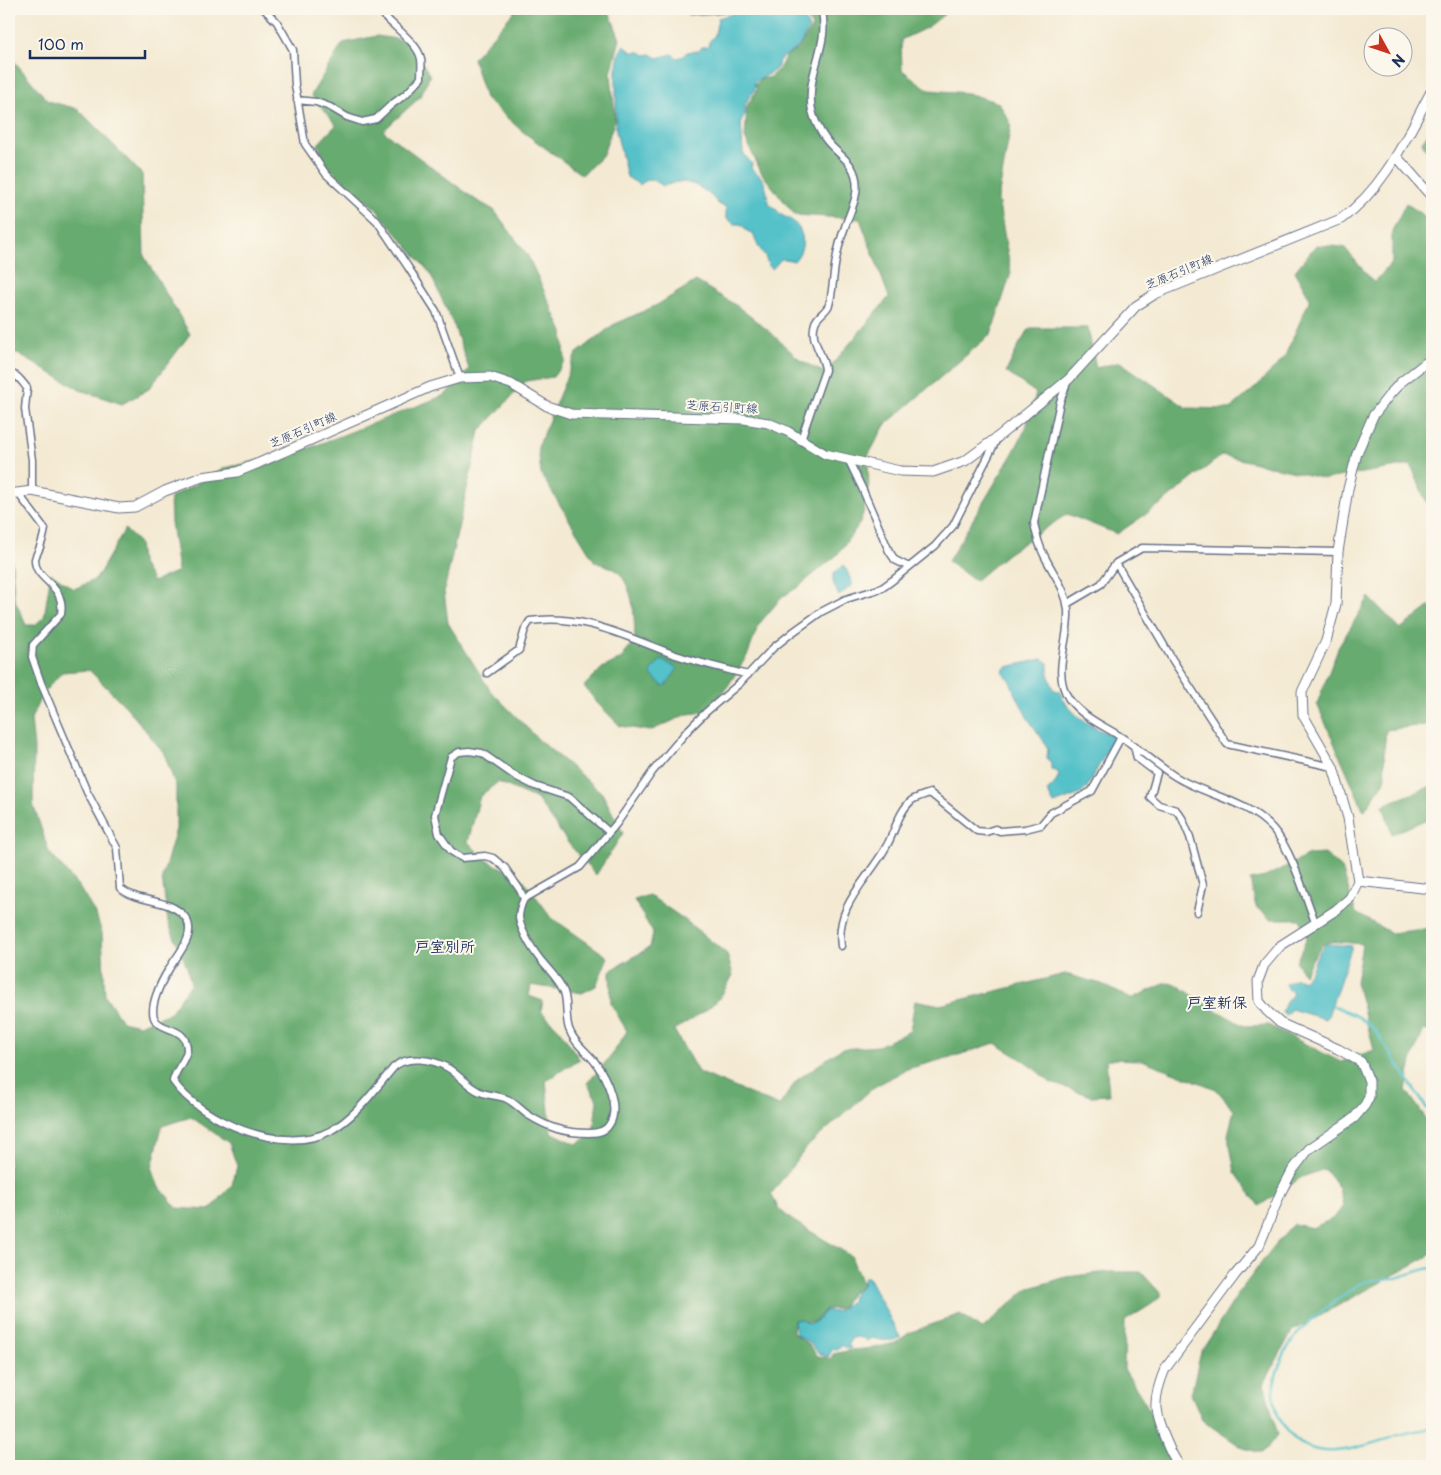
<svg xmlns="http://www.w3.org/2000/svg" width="1441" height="1475" font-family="'Playpen Sans','Klee One',sans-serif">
<rect width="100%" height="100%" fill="#fbf7ec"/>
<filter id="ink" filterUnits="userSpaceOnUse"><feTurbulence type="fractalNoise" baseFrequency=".02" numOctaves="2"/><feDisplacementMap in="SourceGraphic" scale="10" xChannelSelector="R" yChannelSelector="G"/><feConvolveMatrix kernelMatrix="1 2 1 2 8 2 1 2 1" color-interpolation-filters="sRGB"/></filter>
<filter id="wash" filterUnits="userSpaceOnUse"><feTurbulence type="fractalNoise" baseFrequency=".0096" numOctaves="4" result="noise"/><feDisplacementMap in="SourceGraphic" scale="20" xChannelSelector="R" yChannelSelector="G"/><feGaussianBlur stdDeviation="1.12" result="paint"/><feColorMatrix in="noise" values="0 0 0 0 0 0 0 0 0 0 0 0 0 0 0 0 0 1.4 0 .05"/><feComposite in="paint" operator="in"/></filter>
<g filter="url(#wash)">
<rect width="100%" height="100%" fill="#f4ead3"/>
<path fill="#68ab6f" stroke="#426d66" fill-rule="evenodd" d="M513,9H608L620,39L611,73L615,119L603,155L582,175L522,131L485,98L473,58L514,12Z
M686,9H745L719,13L688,15Z
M798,9H951L928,27L901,40L902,70L929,90L967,93L999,103L1011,124L998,199L1011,273L991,334L885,425L868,456L869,494L860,523L837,555L798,587L782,597L759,624L748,654L728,686L706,712L688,714L650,731L620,726L598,704L584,686L602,668L621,659L635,639C634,617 635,593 620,574C615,567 603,565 595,562L541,474L538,447L576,354L613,325L657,305L696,281L737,306L770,332L800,360L825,373L889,297L860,219L795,215L762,174L745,138L747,106L757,89L755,85L761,78H769L780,68L785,57L798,49L812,27L805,15Z
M377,36L410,41L430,76L419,98L383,131L476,200L494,210L528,256L563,332L565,361L553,377L526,381L480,431L444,591L448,623L490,690L539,740L602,793L623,833L596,875L569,844L537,799L498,782L480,796L468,842L486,860L522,878L552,918L608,957L596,986L582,993L531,985L529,996L543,1001L541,1011L559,1029L580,1060L567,1067L546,1081L551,1132L576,1144L593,1135L597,1100L587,1083L612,1055L627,1031L611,1004L610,971L650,947L653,933L634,900L649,895L685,920L727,954L733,975L720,998L705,1011L674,1030L698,1072L779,1106L797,1080L841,1049L878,1046L910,1031L915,1000L940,1005L1065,974L1102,984L1131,999L1166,983L1176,984L1207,1005L1244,1026L1268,1025L1341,1062L1374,1050L1356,982L1362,944C1320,940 1325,937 1304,974L1296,962L1307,938L1300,919H1270L1256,907L1250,880L1265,877L1309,855L1325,854L1342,869L1356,913L1391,933L1432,928V1032L1424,1030L1413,1056L1406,1090L1423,1114L1432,1135V1254L1292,1331L1264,1384L1278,1435L1262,1453L1243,1448L1203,1421L1191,1394L1201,1352L1240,1291L1274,1246L1294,1224L1312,1228L1334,1218L1343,1206L1339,1188L1325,1169L1302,1177L1259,1206L1235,1172L1228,1135L1234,1110L1216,1089L1142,1060L1106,1059L1109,1095L1091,1096L1051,1083L1026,1062L995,1043L962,1054L907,1069L874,1087L807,1147L771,1194L779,1209L792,1220L851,1256L862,1284L860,1288L853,1291L840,1309H826L814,1322H805L801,1319L794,1320L793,1333L808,1344L818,1356L831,1359L833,1354L852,1350L874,1348L895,1343L909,1333L960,1314L982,1329L1027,1289L1066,1277L1108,1272H1141L1162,1295L1152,1304L1125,1321L1124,1369L1146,1404L1169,1459L1176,1466H9V559L12,562L14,598L26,625H35L44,617L51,573L74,589L96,579L125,529L139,543L141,562L153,582L178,571L171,522L170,498L225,468L307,449L445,395L469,369L454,326L430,273L376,209L328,167L318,144L336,125L311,95L343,43ZM89,670L127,708L164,753L176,787V829L162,878L168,922L187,967L191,984L170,1013L139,1025L122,1021L105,995L102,933L96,915L79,887L49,852L33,804L34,748L31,719L42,694L62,672ZM191,1117L229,1143L237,1166L232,1185L210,1210L177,1208L158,1185L152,1168L162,1126Z
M9,55L48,101L78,109L142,174L144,256L190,334L149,389L122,404L80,390L9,349Z
M1432,127V159L1430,158L1422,142Z
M1406,203L1432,222V516L1411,465L1325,479L1222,455L1162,503L1117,534L1067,514L1007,554L975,581L948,561L1013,453L1026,428L1036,393L1006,372L1020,343L1030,328H1088L1096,368L1120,362L1187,408L1230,409L1255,388L1284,358L1310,299L1295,271L1316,245L1344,247L1374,283L1392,262V231Z
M1369,597L1400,629L1432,605V724L1386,730L1384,750L1385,781L1364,811L1317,704L1338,648Z
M1432,786V817L1392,834L1383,805Z"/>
<path fill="#54c1c9" stroke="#387894" d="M765,9C789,9 798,3 809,28C805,35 801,44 796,49C789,55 777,56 778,67C768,77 763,74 754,83L755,89L748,99L745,105V115L741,121L743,153L752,164L751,168C753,171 756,172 758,174C766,181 767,192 768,202C773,206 778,212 783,216C785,217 788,218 790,219C805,230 807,247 794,261C777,257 783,259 772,269L768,265L765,256L758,246L753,234L747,231L744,227L740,224H735L726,218V207L718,204C712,194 695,182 682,182C676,181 669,185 663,186C655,180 648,177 640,185L627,177L616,131V69L620,51L625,45L631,52H641L645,55L651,54L658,58L672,54L677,58L684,56L687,52L699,51L702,47H708L709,42L715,35L718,18L735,13Z
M844,565L853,584L839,596C832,580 828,576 844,565Z
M1042,659L1048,663V674L1054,690L1059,691C1069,714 1092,729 1115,736L1086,789L1080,794L1054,804L1047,791L1055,783L1059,775L1058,772L1051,769V763L1047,758L1048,749L1043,740L1027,717L1008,678L1003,673L1004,669L1007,667Z
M661,660L676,667L677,670L666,685L663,686L651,675L652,670Z
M1326,944L1352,946L1328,1016L1325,1019L1291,1009L1286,1015L1282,1012L1286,1002L1293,994L1291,990H1288L1285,984L1297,978L1303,981C1317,968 1312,956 1326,944Z
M864,1277H868L900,1337C890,1343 882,1340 871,1338L867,1341C863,1337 859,1337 852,1338L848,1344L851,1348L848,1349L842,1345L840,1348L832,1350L828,1357C816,1353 816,1349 808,1342C804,1339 799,1337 795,1333L796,1330L794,1323L795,1320L801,1319L809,1324L815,1322L826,1310L833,1312L841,1310L844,1305L850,1303L854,1292L861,1288Z"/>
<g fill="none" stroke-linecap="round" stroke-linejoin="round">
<path stroke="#54c1c9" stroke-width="2.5" d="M1334,1006L1359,1017L1374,1029L1432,1116
M1432,1268C1419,1270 1408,1275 1396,1278C1385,1280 1372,1278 1362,1283C1353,1287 1345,1295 1337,1300C1328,1307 1318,1313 1310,1321C1283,1345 1262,1389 1282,1423C1289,1434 1297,1444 1310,1448C1350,1461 1393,1430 1432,1429"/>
</g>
</g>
<g filter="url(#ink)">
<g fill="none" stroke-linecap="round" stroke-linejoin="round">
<g stroke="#677087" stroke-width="9">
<path id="street" d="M264,9L277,22L293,50L295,85L305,144L326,174L377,221L408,267L436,311L460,378
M297,100L316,102L330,107L347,117L362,122L376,119L391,105L406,94L421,78C421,72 422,65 421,59C418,42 389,24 378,9
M9,374C17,373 22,382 27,388L25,409L32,460V491
M1068,380L1060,402L1034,523C1036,534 1038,544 1044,555C1053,574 1066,588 1068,610C1070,640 1051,672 1069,699C1083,718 1105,726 1124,739C1142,751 1158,766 1176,777C1207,796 1247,800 1273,829C1291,849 1305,895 1315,922
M801,439L825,370C824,354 809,341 815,323C817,316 826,312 829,305C833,291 833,275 836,260C838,249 841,237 845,227C850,211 859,197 856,179C853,161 837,154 827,141C819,131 811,114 811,102C808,71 831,40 821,9
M848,459L862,488L889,551L895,560L909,567
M18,493L45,529C44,534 43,539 41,544C40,549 36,554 35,559C34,581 66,583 61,614L33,645L32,657L41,683L87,792L117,848L120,888C138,904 169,897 185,917C198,934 177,955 169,969C164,977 159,987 156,996C141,1041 187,1017 187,1050C186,1060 175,1070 173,1081C200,1121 284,1156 330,1131C357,1116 375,1089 394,1067C407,1055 433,1059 448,1068C458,1074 466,1085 478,1091C487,1096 498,1095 507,1099C515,1103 521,1110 528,1115C549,1128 564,1133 589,1133C596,1133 605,1132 609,1125C621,1108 606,1077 595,1062C586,1051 574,1043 569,1029C565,1017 568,1003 564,992C560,981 551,972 544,964C535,954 521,932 519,918C519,911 521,905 524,899L580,867L617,823L653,771L688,730L706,712L740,683L773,648L793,632L821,612L846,599L882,588L893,580L935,546L953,526L998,437
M1116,563L1172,659L1227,744L1333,767
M1067,604L1101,584L1116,563L1142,548L1338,552
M487,673L519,650L525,629L530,621C581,613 624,636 670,653C695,662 722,668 748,675
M1134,746L1137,758L1157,773L1150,797L1159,805L1176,810L1182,818L1190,837L1203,885L1197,912
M524,899L520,890L505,868L493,858L485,856L462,858L451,851L439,834L435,815L451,757L459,752L469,751L482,753L515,776L535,786L569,797L609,832
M841,946C835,905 868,880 886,847C895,832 898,812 912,800C917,797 924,795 930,793L977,831L986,832L995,829L1000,831L1025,829L1041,825L1051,813L1092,791L1121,737"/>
</g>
<g stroke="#677087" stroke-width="11">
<path id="secondary" d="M1396,156L1432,197
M9,494L32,491L119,508L135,507L165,491L202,477L237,472L259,463L430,387L460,378L490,377L511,384L547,406L571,414L744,419L768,423L787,431L825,454L900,471L933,472L965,461L999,436L1069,379L1136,306L1155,294L1341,219C1385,188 1407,136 1432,90
M1358,881L1432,889
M1180,1466C1171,1456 1157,1421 1156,1408C1155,1395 1160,1381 1165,1369L1235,1275L1259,1246L1281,1192L1292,1171L1309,1149L1354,1118L1365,1105L1369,1097V1081L1361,1062L1338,1049L1280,1023L1267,1011L1259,1001L1258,981L1264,965L1280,946L1336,910L1350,898L1358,881L1348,818L1333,767L1303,715L1302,692L1326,641L1336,604L1338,552L1348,489L1357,453L1373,416L1390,394L1401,382L1432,358"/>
</g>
<use href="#street" stroke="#fff" stroke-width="6"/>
<use href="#secondary" stroke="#fff" stroke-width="9"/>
</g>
</g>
<g text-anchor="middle" stroke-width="4" stroke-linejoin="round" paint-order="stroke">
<g font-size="12" fill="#1b2f5e" stroke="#fbf7ec">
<text transform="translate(1179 272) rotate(-23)" y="4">芝原石引町線</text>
<text transform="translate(722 407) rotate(3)" y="4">芝原石引町線</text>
<text transform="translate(303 430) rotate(-24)" y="4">芝原石引町線</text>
</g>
<g font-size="15" font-weight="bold" fill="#1b2f5e" stroke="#fbf7ec">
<text x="445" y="952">戸室別所</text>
<text x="1217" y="1008">戸室新保</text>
</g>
</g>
<rect width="1441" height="1475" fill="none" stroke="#fbf7ec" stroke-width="30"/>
<g transform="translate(1388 52) rotate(130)"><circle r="24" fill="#fbf7ec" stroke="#a1a7b3"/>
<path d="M0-4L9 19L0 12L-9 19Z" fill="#c8321e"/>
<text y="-8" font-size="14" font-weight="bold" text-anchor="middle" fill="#1b2f5e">N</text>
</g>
<path d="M30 50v8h115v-8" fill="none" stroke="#1b2f5e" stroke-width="2.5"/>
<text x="38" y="50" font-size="15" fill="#1b2f5e" stroke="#fbf7ec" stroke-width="4" paint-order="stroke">100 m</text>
</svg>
